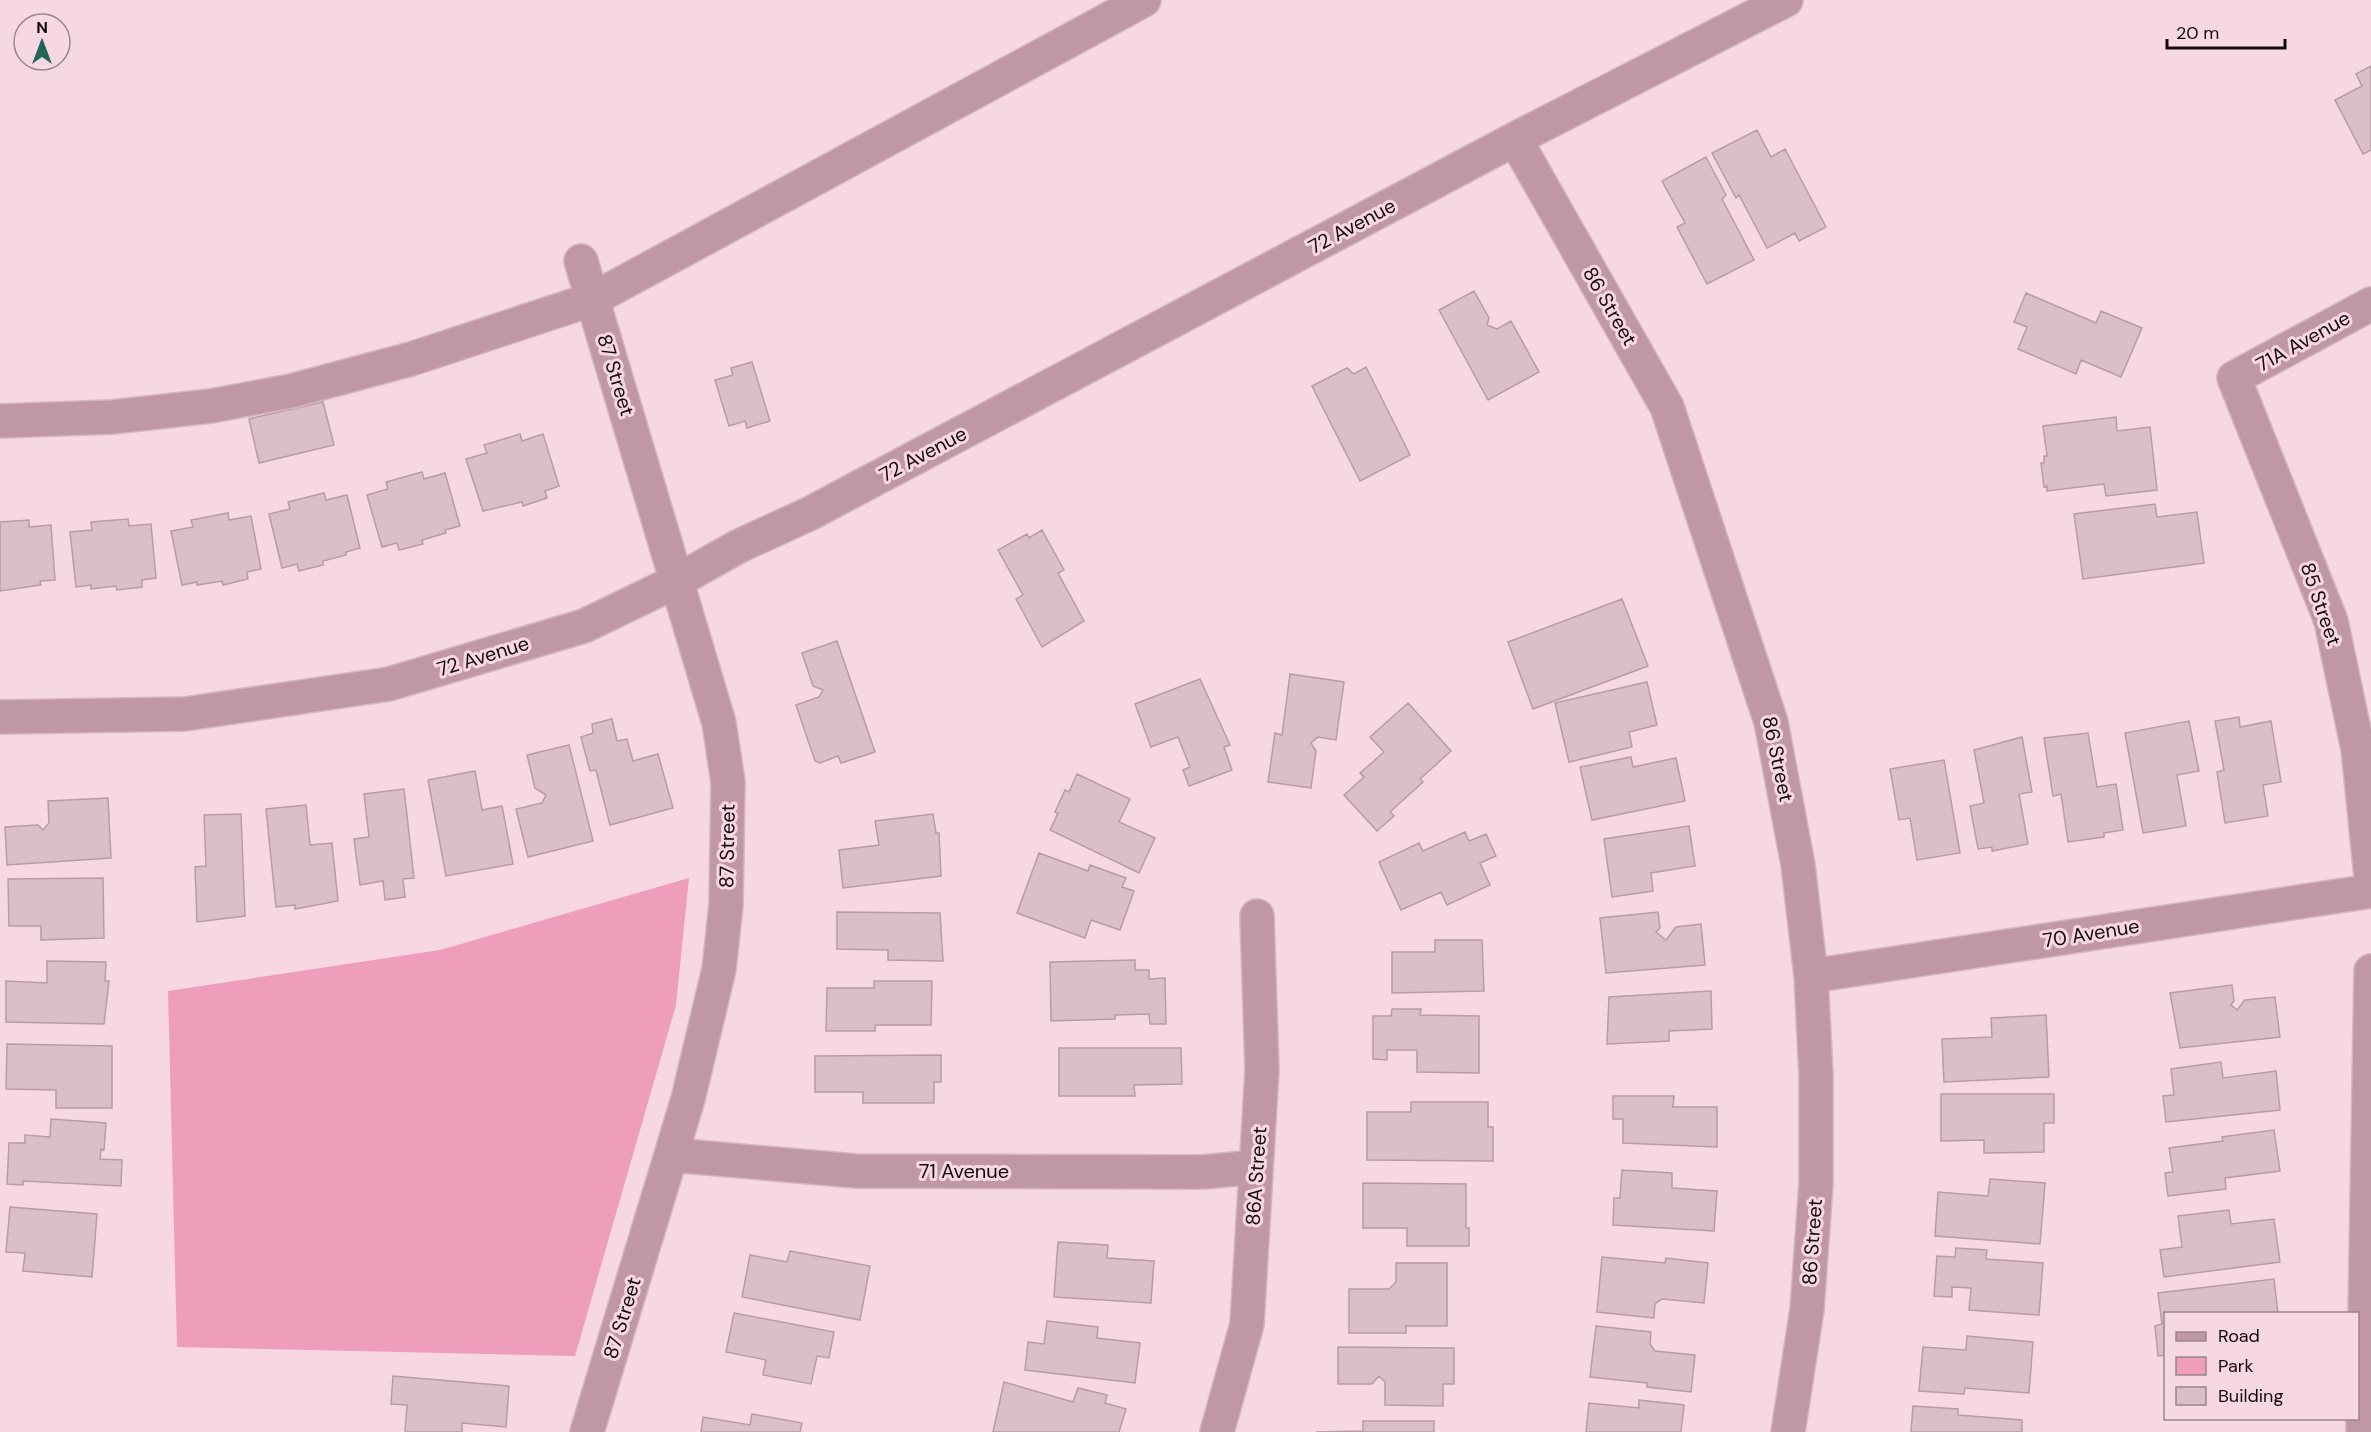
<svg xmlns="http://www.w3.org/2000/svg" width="2371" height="1432" font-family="'DM Sans',sans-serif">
<rect width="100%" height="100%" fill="#f7d8e2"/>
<path fill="#ee9dba" d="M689,878L676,1005L575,1356L177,1347L168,991L440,950Z"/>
<path fill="#dcbec8" stroke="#b89ba5" stroke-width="1.5" d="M2371,66V150L2363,154L2335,100L2362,86L2356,74Z
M1757,130L1771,157L1785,149L1826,227L1799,241L1795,233L1767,248L1739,195L1736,198L1712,153Z
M1706,157L1726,195L1722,199L1754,260L1707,284L1677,227L1685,223L1662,181Z
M1474,291L1489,318L1487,325L1497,329L1511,321L1539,372L1488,400L1439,310Z
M2026,293L2096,323L2101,311L2142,328L2121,377L2081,360L2076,374L2018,349L2027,327L2014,322Z
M752,362L770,421L747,428L745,421L729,426L715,380L733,375L731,368Z
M1366,367L1410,455L1360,481L1312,386L1347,368L1354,374Z
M323,402L334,445L259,463L249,419Z
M2116,417L2117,431L2150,427L2157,490L2106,496L2104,484L2047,491V486L2044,487L2041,463H2044V456H2047L2043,426Z
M520,434L522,441L543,434L559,486L545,491L547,498L523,506L522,502L483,511L466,459L487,453L484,445Z
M422,472L424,479L445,473L460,526L445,530L446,533L422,540L423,544L399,550L397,543L382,547L367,495L388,489L386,482Z
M324,493L326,500L347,495L360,548L346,552V555L323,561V565L299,571L297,564L282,568L269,514L290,509L288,502Z
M2155,504L2157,517L2197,512L2204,563L2083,579L2074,514Z
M228,513L229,520L251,516L261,569L247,572L248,579L223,585L222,581L197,585V582L182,585L171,531L193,527L191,520Z
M128,519L129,526L151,524L156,578L142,580V587L117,590L116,586L91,589V585L76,587L70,532L92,530L91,522Z
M29,520V527L51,525L55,580L40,581L41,585L0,591V522Z
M1042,530L1064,570L1058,573L1084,621L1042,647L1016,599L1023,595L998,550L1027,534L1029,538Z
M1622,599L1648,666L1533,709L1508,642Z
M837,641L875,752L841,763L838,756L820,763L815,761L796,705L819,697L823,690L813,686L802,653Z
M1290,674L1344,682L1336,740L1318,737L1311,743L1316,751L1311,788L1268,782L1275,733L1282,735Z
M1200,679L1230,745L1224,747L1232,770L1189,786L1183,770L1190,767L1178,737L1151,747L1135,704Z
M1647,682L1657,725L1629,732L1632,747L1569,762L1555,703Z
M1408,703L1451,751L1420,779L1423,782L1390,812L1394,816L1377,831L1344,795L1364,777L1360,773L1384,752L1370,737Z
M2239,717L2240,727L2271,721L2281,782L2263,785L2268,816L2225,823L2217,772L2224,770L2215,721Z
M612,719L617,741L627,739L633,761L658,754L673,808L610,825L596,770L590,771L581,737L593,733L592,724Z
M2189,721L2199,771L2177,775L2186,826L2143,833L2125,733Z
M2088,733L2097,787L2116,784L2123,830L2104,833V837L2068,842L2061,794L2053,796L2044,738Z
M2022,737L2032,792L2019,794L2028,844L1992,851V847L1978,849L1970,806L1984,803L1974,750Z
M569,745L593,841L528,857L516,809L542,803L546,795L535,788L527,755Z
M1631,757L1633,767L1676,758L1685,801L1592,820L1580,767Z
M1944,760L1960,853L1917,860L1910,818L1899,820L1890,769Z
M475,771L482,810L502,806L513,864L446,876L428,780Z
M1077,774L1130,799L1119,822L1155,838L1139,873L1050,830L1058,813L1055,812L1065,790L1069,792Z
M404,789L414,878L403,879L405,897L385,900L383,881L360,885L354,839L369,837L364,794Z
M108,798L111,858L7,865L5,827L38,825L43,830L49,823L48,801Z
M306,805L310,845L332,843L338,901L295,909V905L276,907L266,809Z
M241,814L245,916L197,922L195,867L206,866L204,815Z
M933,814L936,833H939L941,876L843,888L839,850L879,845L875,821Z
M1689,826L1695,866L1651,873L1653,891L1612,897L1604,839Z
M1465,832L1469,841L1486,834L1496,856L1480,863L1490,885L1447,905L1441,892L1401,910L1379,862L1419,843L1423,851Z
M1039,853L1088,871L1090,865L1126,878L1122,887L1134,891L1120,930L1091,920L1085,938L1017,913Z
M103,878L104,938L41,940V926H9L8,879Z
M837,912L940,913L943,961L888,960V950L837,949Z
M1658,912L1660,928L1656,932L1666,940L1676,927L1701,924L1705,965L1606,973L1600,918Z
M1435,940H1482L1484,991L1392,993V952H1435Z
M1135,960V970H1149V979L1165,978L1166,1024H1150L1149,1014L1115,1015V1019L1051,1021L1050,962Z
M47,961L106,962L105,981H109L104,1024L6,1022V981L47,983Z
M874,981H932L931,1025H875V1031H826L827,988H874Z
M2232,985L2234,1001L2231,1005L2237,1010L2245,1000L2275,997L2280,1037L2180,1048L2170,993Z
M1711,991L1712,1029L1669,1031V1041L1607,1044L1609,997Z
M1392,1009H1421L1420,1015L1479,1016V1073L1417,1072V1050H1387V1060L1373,1059V1016H1391Z
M2046,1015L2049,1077L1944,1082L1942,1039L1992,1037L1991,1018Z
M7,1044L112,1046V1108H56V1090L6,1089Z
M1059,1048H1181L1182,1084L1134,1085L1135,1096H1059Z
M941,1055V1082H934V1103H863V1092H815V1056Z
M2221,1062L2223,1078L2276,1071L2280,1110L2166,1122L2163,1096L2174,1095L2171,1069Z
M1941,1094H2054V1123H2044V1152L1984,1153V1140L1941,1141Z
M1613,1096H1674L1673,1107H1717V1147L1623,1143V1119H1613Z
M1411,1102H1488V1127H1493V1161L1367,1160V1112H1411Z
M51,1119L106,1123L104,1150L101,1149L100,1159L122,1160L121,1186L23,1181V1185L7,1184L9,1143H25V1135L50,1137Z
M2274,1130L2280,1171L2225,1178L2226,1189L2168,1196L2165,1173L2173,1172L2169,1148L2223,1141L2222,1137Z
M1622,1170L1672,1173V1188L1717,1191L1714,1231L1613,1225L1614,1198H1620Z
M1990,1179L2045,1183L2040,1244L1935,1236L1938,1192L1988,1196Z
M1363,1183L1466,1184V1228H1469V1246H1407V1228H1363Z
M10,1207L97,1214L92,1277L23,1271L25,1253L6,1252Z
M2229,1210L2231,1224L2274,1219L2280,1262L2164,1277L2160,1250L2182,1247L2178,1216Z
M1058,1242L1108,1245L1107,1258L1154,1261L1151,1303L1054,1297Z
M1956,1248L1987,1250L1986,1259L2043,1263L2039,1315L1969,1310L1971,1288L1952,1287V1297L1934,1296L1937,1256L1955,1257Z
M790,1251L870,1266L860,1320L742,1297L750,1255L787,1262Z
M1602,1257L1665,1263L1666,1258L1708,1263L1704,1303L1662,1299L1655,1304L1654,1318L1597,1312Z
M1396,1263H1447V1326H1406V1333H1349V1289H1389L1396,1282Z
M2274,1279L2278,1314H2166V1355L2158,1356L2155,1326L2162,1324L2158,1293Z
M734,1313L834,1332L829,1358L817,1356L811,1384L763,1375L766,1360L726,1352Z
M1047,1321L1098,1327L1097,1338L1140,1343L1135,1383L1025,1370L1028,1342L1044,1344Z
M1596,1326L1651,1332L1650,1344L1655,1351L1695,1355L1691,1392L1647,1387V1383L1590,1377Z
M1967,1336L2033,1342L2029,1393L1965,1388L1964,1394L1919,1391L1923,1347L1966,1350Z
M1338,1347L1454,1348V1384H1443V1406L1385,1405V1382L1379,1376L1372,1384H1338Z
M393,1376L509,1386L506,1427L462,1423V1432H405L407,1405L391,1404Z
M1004,1382L1073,1402L1078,1388L1107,1395L1105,1403L1126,1409L1119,1432H993Z
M1639,1400L1684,1405L1681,1432H1586L1589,1403L1639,1408Z
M1913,1406L1958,1409V1415L2022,1420V1432H1911Z
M752,1414L802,1423L800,1432H701L703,1417L750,1425Z
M1363,1421H1434V1432H1316L1363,1431Z"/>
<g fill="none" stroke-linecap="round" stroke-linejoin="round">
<g stroke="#d2b7c0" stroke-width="36">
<path id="minor" d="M1515,139L1667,407L1771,722L1798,865L1811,976L1816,1075V1184L1807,1309L1788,1432
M581,261L719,723L728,782L726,905L719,969L688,1099L587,1432
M2371,304L2234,378L2331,621L2358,749L2371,877
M0,421L112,417L211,406L291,391L411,359L593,299L1144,0
M0,717L185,714L389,684L584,626L677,581L739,546L809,514L1515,139L1786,0
M2371,971L2363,1430L2371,1428
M1811,976L2371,891
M672,1155L856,1171L1203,1172L1256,1167
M1217,1432L1247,1324L1262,1070L1257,916"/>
</g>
<use href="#minor" stroke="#c097a5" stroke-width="33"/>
</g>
<g text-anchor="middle" stroke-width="6" stroke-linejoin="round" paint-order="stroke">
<g font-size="20" fill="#12090c" stroke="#f7d8e2">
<text transform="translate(1352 226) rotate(-28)" y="7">72 Avenue</text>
<text transform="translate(1610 306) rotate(60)" y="7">86 Street</text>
<text transform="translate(2303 341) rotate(-29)" y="7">71A Avenue</text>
<text transform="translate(616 375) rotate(73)" y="7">87 Street</text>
<text transform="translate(923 454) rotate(-28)" y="7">72 Avenue</text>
<text transform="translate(2321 604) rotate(71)" y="7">85 Street</text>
<text transform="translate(483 656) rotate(-17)" y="7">72 Avenue</text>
<text transform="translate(1778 759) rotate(78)" y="7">86 Street</text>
<text transform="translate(727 846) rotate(-89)" y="7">87 Street</text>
<text transform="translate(2091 933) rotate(-9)" y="7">70 Avenue</text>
<text x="964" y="1178">71 Avenue</text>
<text transform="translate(1256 1176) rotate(-86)" y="7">86A Street</text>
<text transform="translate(1812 1242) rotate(-86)" y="7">86 Street</text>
<text transform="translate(622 1318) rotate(-73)" y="7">87 Street</text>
</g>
</g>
<rect x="2164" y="1312" width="195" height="108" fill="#f7d8e2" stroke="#9b858c" stroke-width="1.5"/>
<rect x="2176" y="1332" width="30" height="9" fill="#c097a5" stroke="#9b858c" stroke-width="1.5"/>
<text x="2218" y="1342" font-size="18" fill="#12090c">Road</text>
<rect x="2176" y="1357" width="30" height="18" fill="#ee9dba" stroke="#9b858c" stroke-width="1.5"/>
<text x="2218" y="1372" font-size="18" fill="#12090c">Park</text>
<rect x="2176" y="1387" width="30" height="18" fill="#dcbec8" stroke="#9b858c" stroke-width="1.5"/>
<text x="2218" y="1402" font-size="18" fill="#12090c">Building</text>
<g transform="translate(42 42)"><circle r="28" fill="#f7d8e2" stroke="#9b858c" stroke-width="1.5"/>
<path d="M0-4.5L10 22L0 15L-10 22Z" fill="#226658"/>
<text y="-9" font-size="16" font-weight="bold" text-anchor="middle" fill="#12090c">N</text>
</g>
<path d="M2167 39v9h118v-9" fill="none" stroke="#12090c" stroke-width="3"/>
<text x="2176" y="39" font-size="18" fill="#12090c" stroke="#f7d8e2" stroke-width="4.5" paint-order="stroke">20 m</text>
</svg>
